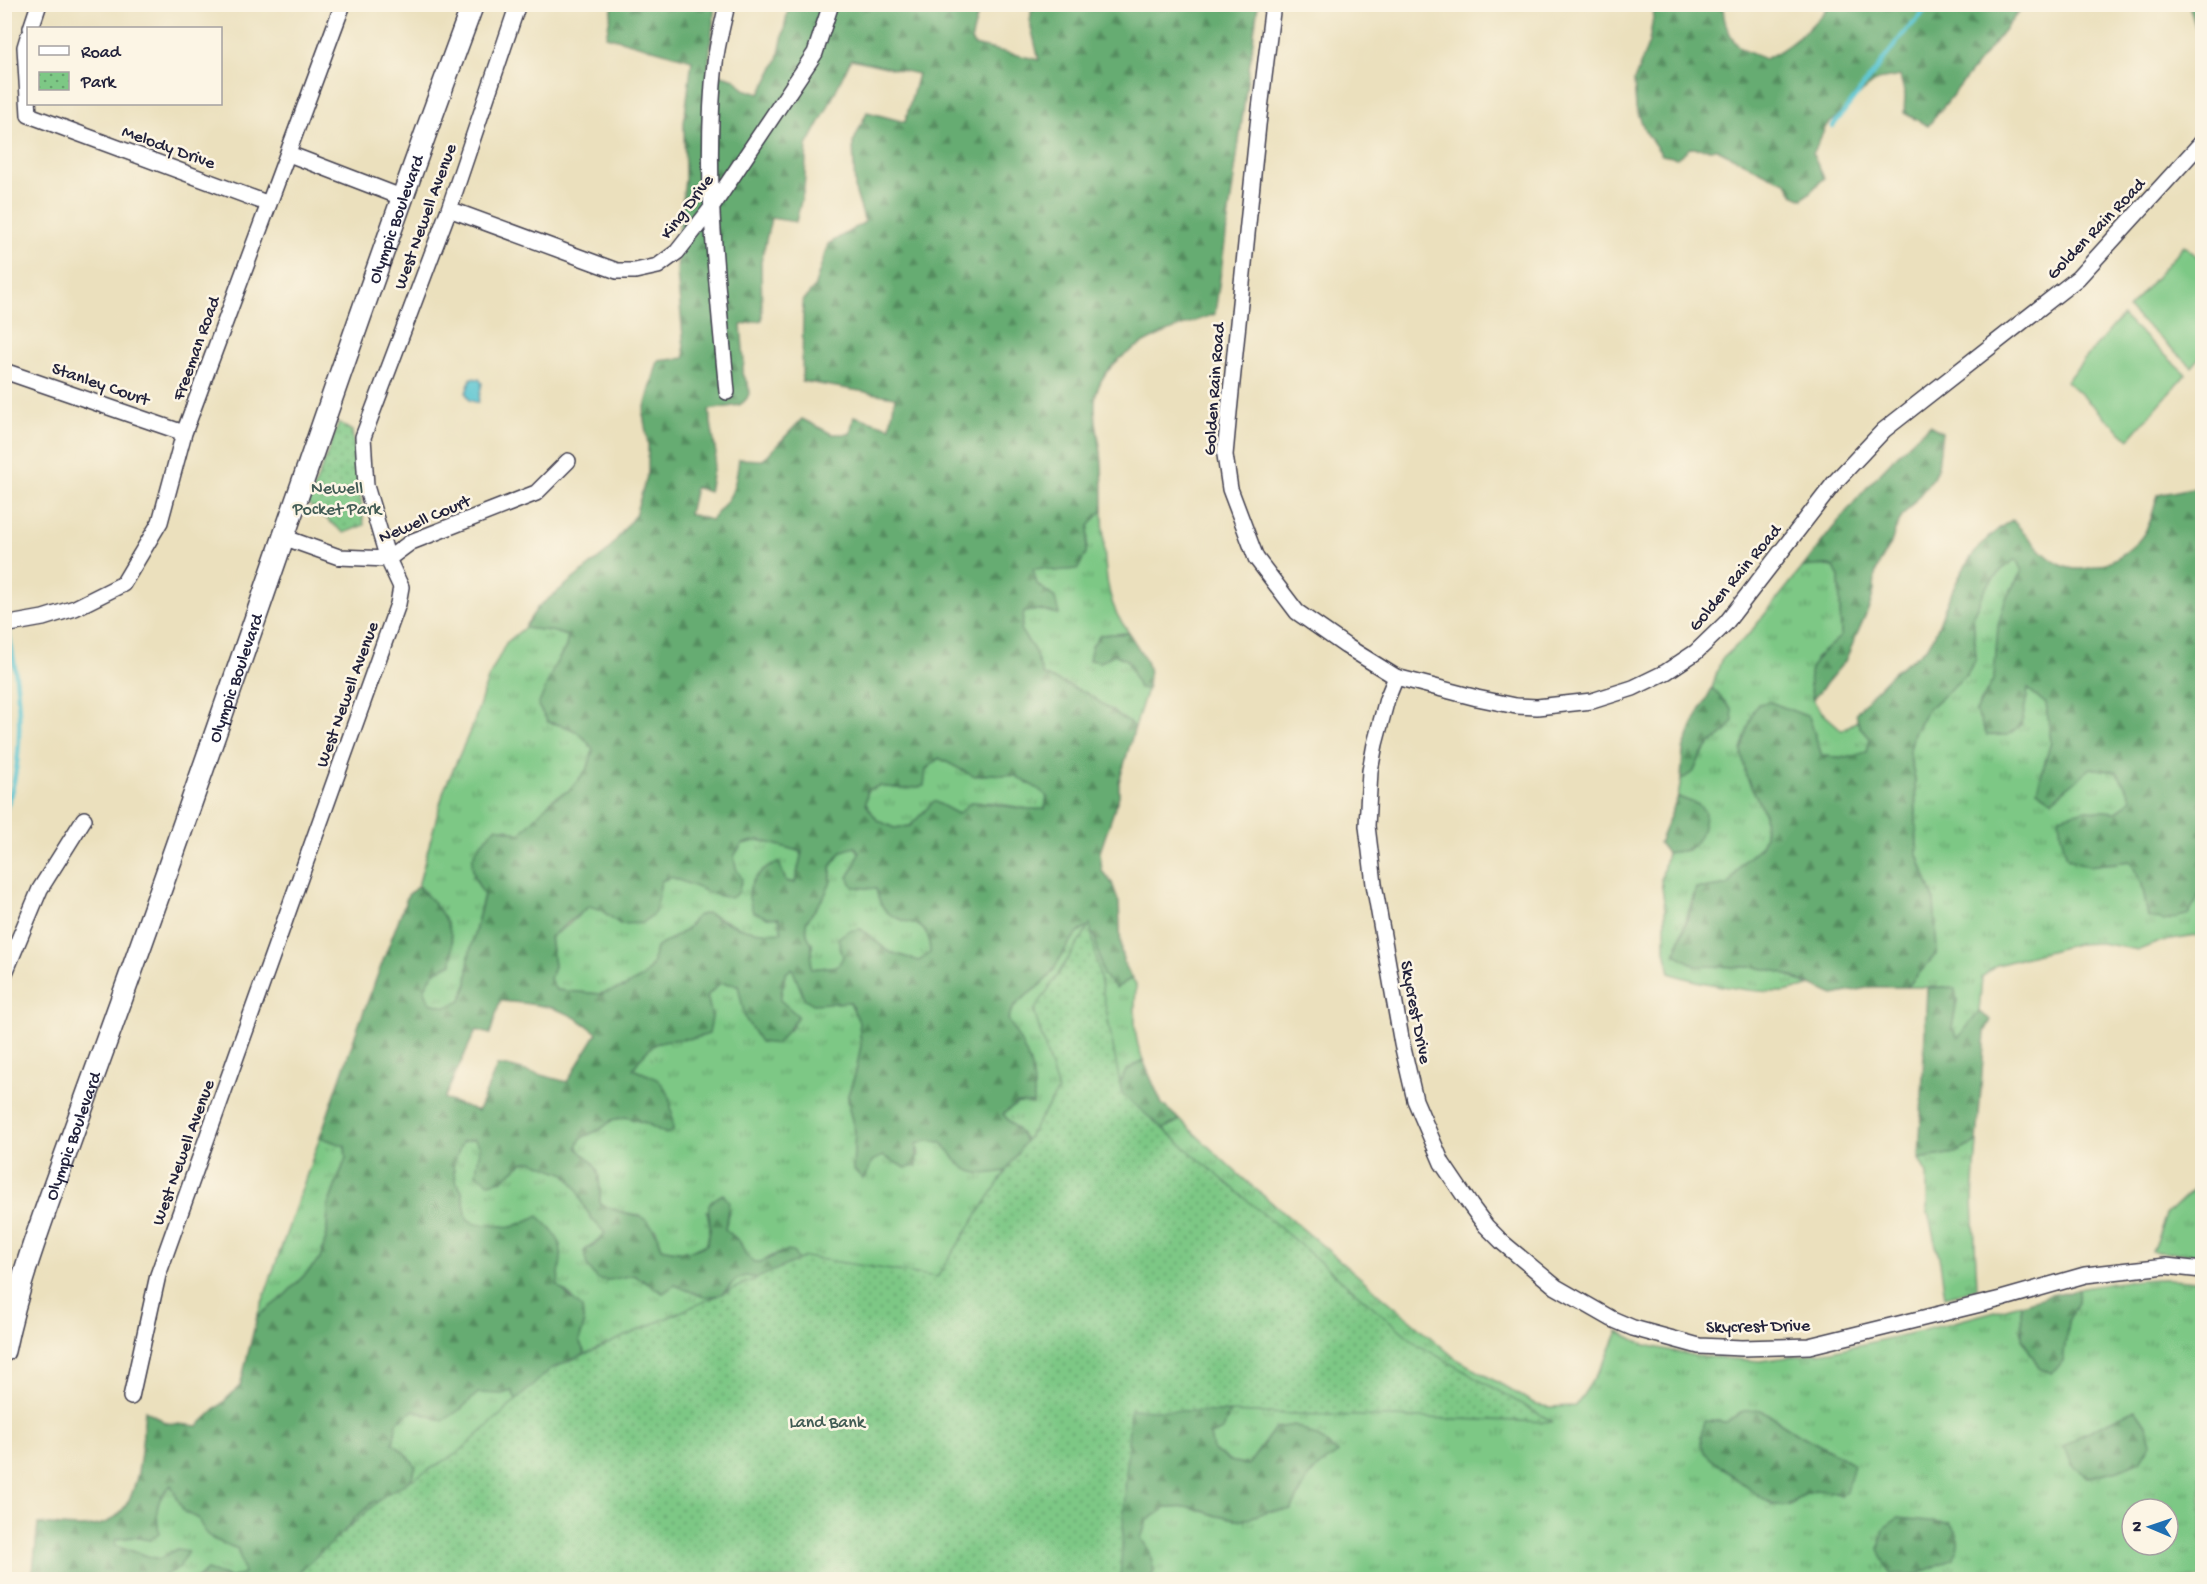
<svg xmlns="http://www.w3.org/2000/svg" width="2207" height="1584" font-family="'Gochi Hand',sans-serif">
<defs>
<pattern id="grass-tufts" width="24" height="20" patternUnits="userSpaceOnUse" patternTransform="scale(1.5)"><rect width="24" height="20" fill="#7dc885"/><path d="M3 7l-1-3M5 7V3M7 7l1-3M15 17l-1-3M17 17v-4M19 17l1-3" fill="none" stroke="#66a26e"/></pattern>
<pattern id="forest-firs" width="22" height="20" patternUnits="userSpaceOnUse" patternTransform="scale(1.5)"><rect width="22" height="20" fill="#66ac72"/><path d="M5 1l3.5 6h-7zM16 11l3.5 6h-7z" fill="#548c5f"/></pattern>
<pattern id="park-dots" width="8" height="8" patternUnits="userSpaceOnUse" patternTransform="scale(1.5)"><rect width="8" height="8" fill="#7dc885"/><path d="M2 2h.1M6 6h.1" fill="none" stroke="#66a26e" stroke-width="1.8" stroke-linecap="round"/></pattern>
</defs>
<rect width="100%" height="100%" fill="#fcf5e5"/>
<filter id="ink" filterUnits="userSpaceOnUse"><feTurbulence type="fractalNoise" baseFrequency=".0167" numOctaves="2"/><feDisplacementMap in="SourceGraphic" scale="12" xChannelSelector="R" yChannelSelector="G"/><feConvolveMatrix kernelMatrix="1 2 1 2 8 2 1 2 1" color-interpolation-filters="sRGB"/></filter>
<filter id="wash" filterUnits="userSpaceOnUse"><feTurbulence type="fractalNoise" baseFrequency=".008" numOctaves="4" result="noise"/><feDisplacementMap in="SourceGraphic" scale="24" xChannelSelector="R" yChannelSelector="G"/><feGaussianBlur stdDeviation="1.35" result="paint"/><feColorMatrix in="noise" values="0 0 0 0 0 0 0 0 0 0 0 0 0 0 0 0 0 1.4 0 .05"/><feComposite in="paint" operator="in"/></filter>
<g filter="url(#wash)">
<rect width="100%" height="100%" fill="#ebe0bd"/>
<path fill="url(#grass-tufts)" stroke="#507560" stroke-width="1.5" fill-rule="evenodd" d="M1103,509C1104,539 1103,585 1116,612C1119,620 1125,626 1129,633L1100,635L1089,660L1101,662L1114,654L1127,660L1139,688L1147,689L1135,727L1088,694L1043,675L1034,650L1021,631L1024,612L1039,610L1058,614L1055,598L1037,584L1032,569L1044,568L1055,571L1086,553L1089,526Z
M2016,559L2022,571L2005,600L1994,678L1976,711L1987,735H2008L2028,689L2047,704L2051,742L2037,790L2052,800L2091,768L2117,772L2132,798L2117,812L2086,810L2088,866L2131,861L2142,884L2148,917L2198,898L2202,873V935L2159,942L2139,950L2100,943L2076,944L1997,965L1982,977L1979,1012L1958,1039L1952,1028L1957,1000L1946,987H1907L1937,953L1934,900L1917,852L1915,779L1909,754L1914,733L1927,710L1966,675L1976,659L1973,615L1987,586L2003,568Z
M1812,565L1834,567L1839,577L1841,636L1815,659C1808,703 1809,701 1842,730L1857,721L1860,727L1870,738L1867,752L1847,758L1822,756L1809,717L1770,702L1746,776L1764,812L1765,836L1761,846L1742,863L1729,885L1710,888H1696L1675,954L1696,966L1754,967L1781,972L1809,986C1800,988 1791,991 1782,992C1754,993 1696,983 1670,973L1665,950V909L1661,880L1667,853L1688,850L1698,805L1678,797L1681,780L1694,771L1700,757L1709,745L1726,732V703L1712,688L1721,660L1748,635L1803,567Z
M524,628L551,631L568,636L566,647L555,665L548,722C570,727 581,730 593,750L588,768L570,790L553,799L520,835L506,828L473,876L484,894L469,956L467,984L461,1001L447,1008L430,1003L424,989L434,972L452,963L432,901L418,886L444,790L474,722L487,681L506,643Z
M939,758L973,776L993,774L1016,776L1037,788L1047,796L1045,810L1029,809L988,802L958,814L934,802L910,826L894,828L877,820L866,804L867,790L879,786L905,789Z
M759,840L802,852L795,883L786,881L779,864L766,917L779,918L782,932L766,934L749,931L707,913L697,916L686,930L656,948L652,966L643,977L624,987L600,994L556,990L550,979L554,966L550,937L567,926L589,906L601,910L620,924L659,892L661,881L672,877L703,889L736,868L734,856L742,844Z
M855,847L859,852L855,866L848,877L864,887L876,889L922,928L929,936L930,953L919,961L889,952L861,929L839,945L843,957L838,966L811,969L812,944L807,935L806,922L825,895L831,881V866L842,850Z
M1086,928L1095,936L1099,953L1116,988L1132,978L1136,984C1135,1011 1132,1035 1143,1060L1126,1071L1161,1130L1180,1120L1238,1174L1455,1358L1537,1405L1549,1407L1576,1406L1606,1359L1618,1331L1645,1345L1696,1356L1760,1361L1832,1351L1921,1331L2021,1304L2022,1339L2039,1367L2063,1361L2068,1321L2078,1302L2079,1289C2119,1281 2162,1275 2202,1282V1579H1149L1154,1572L1149,1552L1141,1538L1147,1521L1166,1508L1192,1507L1217,1516L1244,1520L1268,1511L1291,1510L1308,1479L1318,1467L1338,1453L1275,1428L1248,1465L1230,1461L1213,1450L1209,1435L607,1580H326L340,1536L355,1518L374,1501L389,1505L408,1456L393,1443L397,1422L414,1410L428,1416L461,1409L478,1392L586,1355L579,1341L584,1325L572,1297L558,1286V1269L561,1251L512,1227L475,1224L467,1219L462,1192L455,1179L453,1165L462,1142L475,1139L481,1146L476,1174L502,1180L522,1163L532,1161L566,1174L578,1190L583,1205L593,1220L606,1233L584,1251L646,1281L663,1293L675,1285L704,1297L721,1295L736,1280L776,1254L761,1262L754,1263L746,1255L740,1242L725,1229L729,1211H707L710,1227L707,1244C691,1253 680,1253 662,1248L656,1230L639,1215L614,1211L600,1203C599,1189 602,1170 591,1161C585,1155 581,1154 577,1147L581,1138L601,1129L612,1120L625,1117L646,1123L666,1134C677,1093 670,1085 633,1069C652,1039 662,1038 696,1038L712,1017L707,996L720,983L738,985L782,1035L793,1027L788,1009L780,1000L785,974L793,967C810,1009 805,1004 850,1002L859,1022L861,1045L856,1072L848,1095L849,1109L855,1131L853,1169L867,1174L872,1161L883,1156L906,1168L919,1155L917,1144L926,1141L941,1142L954,1154L959,1164L1025,1139L1003,1114L1018,1103L1008,1019C1015,997 1036,993 1049,976C1061,960 1068,937 1086,928ZM2135,1409L2146,1425L2140,1461L2118,1470L2088,1477ZM1761,1410L1795,1432L1832,1452L1840,1495L1825,1489L1804,1494L1791,1505L1773,1506L1737,1477L1711,1420L1726,1422ZM2132,1509H2168V1545H2132Z
M320,1137L345,1146L346,1158L328,1206L327,1234L320,1259L283,1297L257,1317Z
M1977,1142L1973,1198L1977,1288L1945,1297L1940,1262L1927,1209V1174L1919,1159L1955,1153Z
M2202,1181V1254L2152,1252L2166,1215Z
M171,1485L184,1512L198,1518L212,1539L238,1549L245,1573L231,1578L207,1570L197,1579H157L177,1549L159,1559C144,1556 131,1549 115,1547V1539L133,1537L150,1540L160,1497Z"/>
<path fill="url(#forest-firs)" stroke="#446756" stroke-width="1.5" fill-rule="evenodd" d="M924,4C939,8 963,5 980,5L971,41L974,45L1039,60L1030,23L1032,5H1258L1215,314C1175,329 1097,351 1095,403C1094,419 1099,437 1101,453C1103,472 1103,490 1103,509L1089,526L1086,553L1078,569L1055,571L1044,568L1033,569L1037,584L1055,598L1059,614L1039,610L1024,612L1021,631L1034,650L1043,675L1088,694L1135,727L1119,782V796L1100,852L1102,871L1112,883L1119,903L1121,952L1126,969L1132,978L1116,988L1103,975L1095,936L1086,928C1068,937 1061,960 1049,976C1036,993 1015,997 1008,1019C1023,1045 1039,1072 1033,1104L1018,1103L1003,1114C1024,1140 1034,1137 1015,1169C997,1173 974,1179 960,1164C953,1158 949,1149 941,1142L926,1141L917,1144V1166L906,1168L883,1156L872,1161L867,1174L863,1179L853,1169L855,1131L849,1109L848,1095L856,1072L861,1045L859,1022L850,1002L813,1004L804,998L792,968L785,974L780,1000L798,1016C792,1028 783,1033 777,1044L760,1042L745,1018L738,985L720,983L707,996L712,1017L709,1034C671,1048 661,1025 633,1069C641,1073 653,1075 659,1081C673,1094 672,1114 673,1131L666,1134L646,1123L625,1117L612,1120L601,1129L581,1138L577,1147C581,1154 585,1155 591,1161C602,1170 599,1189 600,1203C635,1224 645,1201 662,1248C680,1253 691,1253 707,1244C708,1238 711,1231 710,1225C709,1206 703,1205 723,1194L729,1202L725,1229L740,1242L746,1255L754,1262H761L788,1250L794,1253L803,1269L770,1280L745,1276L736,1280L721,1295L704,1297L675,1285L663,1293L634,1275L609,1280L597,1279L587,1266L584,1251L594,1245L605,1233L593,1220L583,1205L578,1190L566,1174L532,1161L522,1163L502,1180L489,1183L476,1174L480,1146L474,1139L462,1142L453,1165L455,1179L462,1192L467,1219L476,1224L512,1227L538,1216C548,1225 561,1237 561,1252C562,1262 558,1274 558,1286L582,1308L584,1325L579,1341L586,1355L518,1405L512,1391L502,1394L478,1393L461,1409L443,1421L414,1410L397,1422L393,1443L408,1456L416,1467L410,1481L389,1505L374,1501L355,1518L340,1536L326,1579H197L207,1570L231,1578L244,1573L238,1549C218,1541 206,1540 198,1518L184,1512L171,1485C154,1503 156,1509 159,1533L150,1540L133,1537L116,1539L115,1546C130,1550 144,1556 159,1559L177,1549L188,1551L179,1568L157,1579L32,1580L38,1524C58,1525 82,1530 102,1524C143,1512 141,1444 145,1410L167,1423L198,1426L240,1386L257,1317L283,1297L320,1259L327,1234L328,1206L346,1158L345,1146L320,1137L359,1024L408,895L418,886C442,912 456,925 452,963L434,972L424,989L430,1003L447,1007L461,1001L467,984L469,956L484,895C464,861 470,853 497,827L520,834L553,799L570,790L588,768L593,750C581,730 570,727 548,722L538,706L555,665L566,647L568,636L551,631L524,628L538,607L607,552L635,515L648,473V444L643,414L658,361L685,358L677,273L679,231L685,179L684,123L692,60L606,36L613,5H715L708,71L735,79L744,89L760,94L778,59L789,5ZM851,59L918,74L905,122L867,112L853,143L855,190L865,222L828,244L814,288L803,301L802,381L895,397L890,427L854,416L850,434H832L802,419L763,460L739,459C735,491 733,496 711,520L689,514L695,487L709,492L716,454L709,410L739,405C754,397 750,385 742,374L744,362L741,325L762,320L761,262L771,218L796,222L804,189L807,146L826,111ZM939,758L973,776L993,774L1016,776L1037,788L1047,796L1045,809C1020,811 996,802 971,802L958,814L934,801L910,826L894,828L877,820L866,804L867,790L879,786L905,789L924,786L926,769ZM759,840L802,852L795,883L786,881L779,863C765,867 751,877 749,892C748,898 751,906 753,912L766,917L779,918L782,932C755,935 731,926 707,913L697,916L686,930L656,948L652,966L643,977L624,987L600,994L556,990L550,979L554,966L550,937L589,906L601,910L620,924L643,923L655,912L661,881L671,877L716,895L731,898L738,893L742,879L736,868L734,856L742,844ZM855,847L859,852L855,866L848,877L853,887L876,889C884,931 915,913 927,934C930,939 929,947 930,953L919,961L889,952L861,929L848,931L838,938L843,957L838,966L811,969L812,944L807,935L806,922L825,895L831,881V866L842,851ZM500,1001C542,1005 564,1005 597,1033L567,1082L507,1066H497L478,1111L444,1099L476,1030L490,1034Z
M1655,5H1724C1721,17 1730,37 1738,46C1744,52 1757,55 1765,59C1791,47 1812,27 1830,5H2024L1928,126L1904,113L1905,95L1900,76L1878,80L1857,96L1841,114L1826,126L1813,154L1824,178L1803,199L1794,195L1786,182L1770,176L1717,149L1690,148L1677,158L1662,155L1645,131L1636,108L1634,81L1649,42Z
M2189,5H2202V39L2198,35Z
M1929,425L1942,432L1938,467L1933,478L1902,517L1895,531L1890,546L1880,562L1875,575L1874,591L1870,605L1845,661L1813,699C1802,664 1818,657 1841,636L1839,577L1834,567L1824,565L1803,567C1840,517 1882,466 1929,425Z
M2202,486V873L2198,898L2189,914L2164,921L2148,917L2142,884L2130,861L2088,866L2067,858L2061,835L2059,817L2086,810L2117,812L2132,798L2117,772L2091,768L2052,800L2037,790L2051,742L2046,704L2028,689L2022,724L2008,735H1987L1976,711L1994,678L1998,626L2005,600L2022,571L2016,559L2003,568L1987,586L1973,615L1976,659L1966,675L1927,710L1914,733L1909,753L1915,779L1917,852L1934,900L1937,953L1907,987H1871L1834,995L1781,972L1754,967L1696,966L1675,954L1693,903L1696,888H1710L1729,885L1742,863L1761,846L1765,836L1764,812L1746,776L1741,750L1753,712L1758,704L1770,702L1809,717L1822,756L1847,758L1867,752L1870,738L1860,727L1855,714C1868,699 1881,683 1896,670C1907,662 1920,655 1929,644C1937,634 1939,622 1944,610C1960,571 1975,542 2012,520C2027,534 2041,554 2059,564C2086,580 2133,555 2146,530C2152,520 2154,506 2158,495Z
M1129,633C1141,654 1154,664 1147,689L1139,688L1127,660L1114,654L1101,662L1089,660L1092,646L1100,635Z
M1712,688L1732,710L1733,721L1726,732L1709,745L1700,757L1694,771L1681,780L1683,750L1693,724Z
M1678,797L1699,805L1705,812C1705,824 1700,845 1686,850C1681,852 1673,851 1667,853L1659,843Z
M1946,987L1955,989L1957,1000L1952,1028L1958,1038L1979,1012L1991,1020L1985,1032L1977,1142L1955,1153L1919,1159L1927,988Z
M1143,1060L1162,1104L1180,1120L1161,1130L1116,1089L1126,1071Z
M2079,1289L2078,1302L2068,1321L2063,1361L2051,1373L2039,1367L2022,1339L2021,1304L2050,1295Z
M1006,1403L1230,1412L1223,1430L1210,1435L1213,1450L1230,1461L1248,1465L1275,1428L1295,1425L1319,1438L1338,1453L1318,1467L1308,1478L1291,1510L1268,1511L1244,1520L1217,1516L1192,1507L1166,1508L1147,1521L1141,1538L1150,1552L1154,1572L1149,1579L938,1580Z
M2135,1409L2146,1425L2151,1443L2140,1461L2118,1470L2088,1477L2072,1465L2064,1446L2081,1435Z
M1761,1410L1795,1432L1854,1464L1847,1492L1840,1495C1828,1490 1817,1488 1805,1494C1792,1500 1793,1508 1776,1506C1770,1505 1709,1459 1705,1453C1698,1443 1701,1432 1704,1421L1726,1422L1743,1411Z
M1898,1518L1950,1523C1961,1535 1960,1543 1954,1558L1914,1576L1890,1574L1879,1549L1883,1529Z"/>
<path fill="url(#park-dots)" stroke="#507560" stroke-width="1.5" d="M339,423L352,431L364,525L344,533L308,504Z
M1090,925L1122,1094L1418,1345L1553,1422L1130,1409L1120,1579H291L385,1495L458,1453L551,1369L805,1257L937,1277L1058,1091L1034,1011Z"/>
<path fill="#7dc885" stroke="#507560" stroke-width="1.5" d="M2184,245L2202,261V355L2192,367L2128,309Z
M2122,316L2186,374L2129,439L2066,381Z"/>
<path fill="#59c5d2" stroke="#3e7486" stroke-width="1.5" d="M471,378L479,379L482,383L478,403L469,400L466,393Z"/>
<g fill="none" stroke-linecap="round" stroke-linejoin="round">
<path stroke="#59c5d2" stroke-width="4.5" d="M1833,126L1904,33L1932,4
M4,612C19,673 29,754 4,814"/>
</g>
</g>
<g filter="url(#ink)">
<g fill="none" stroke-linecap="round" stroke-linejoin="round">
<g stroke="#403e4e" stroke-width="18">
<path id="street" d="M1273,4L1258,125L1229,412L1225,455L1230,489L1256,558L1297,612L1346,646L1396,677L1477,698L1516,706L1537,707L1592,701L1633,688L1666,672L1696,652L1726,623L1835,482L1884,430L2078,278L2202,142
M31,28L39,4
M28,37L25,47L29,115L269,204
M289,154L401,197
M449,209L617,271H635L658,266L677,252L710,210L815,53L831,4
M4,371L184,433
M727,392C717,282 703,173 715,63C717,43 723,24 727,4
M283,537L339,557L388,559L411,542L536,493L568,461
M4,625L43,618L75,608L123,584L160,522L184,433L343,4
M1396,677L1387,699L1375,744L1370,771L1367,826L1374,884L1402,1044L1415,1100L1442,1163L1471,1206L1486,1226L1503,1243L1556,1287L1612,1319L1633,1328L1699,1346L1742,1348L1809,1346L2001,1299L2085,1275L2166,1266L2202,1270
M4,975L40,889L84,819
M131,1397L158,1275L398,604L401,587L388,559L366,486L363,437L449,209L518,4"/>
</g>
<g stroke="#403e4e" stroke-width="24">
<g id="secondary">
<path id="s1" d="M4,1351C19,1278 46,1209 71,1139C104,1047 138,955 170,863C271,577 367,289 473,4"/>
</g>
</g>
<use href="#street" stroke="#fff" stroke-width="15"/>
<use href="#secondary" stroke="#fff" stroke-width="21"/>
</g>
</g>
<g text-anchor="middle" stroke-width="5" stroke-linejoin="round" paint-order="stroke">
<g font-size="18" fill="#22223b" stroke="#fcf5e5">
<text transform="translate(169 146) rotate(20)" y="6">Melody Drive</text>
<text transform="translate(686 206) rotate(-53)" y="6">King Drive</text>
<text transform="translate(424 216) rotate(-70)" y="6">West Newell Avenue</text>
<text dy="6" stroke="none"><textPath href="#s1" startOffset="1198">Olympic Boulevard</textPath></text>
<text transform="translate(2095 228) rotate(-46)" y="6">Golden Rain Road</text>
<text transform="translate(195 348) rotate(-70)" y="6">Freeman Road</text>
<text transform="translate(101 383) rotate(19)" y="6">Stanley Court</text>
<text transform="translate(1213 389) rotate(-86)" y="6">Golden Rain Road</text>
<text transform="translate(424 518) rotate(-23)" y="6">Newell Court</text>
<text transform="translate(1734 577) rotate(-50)" y="6">Golden Rain Road</text>
<text dy="6" stroke="none"><textPath href="#s1" startOffset="712">Olympic Boulevard</textPath></text>
<text transform="translate(346 694) rotate(-70)" y="6">West Newell Avenue</text>
<text transform="translate(1417 1012) rotate(79)" y="6">Skycrest Drive</text>
<text dy="6" stroke="none"><textPath href="#s1" startOffset="226">Olympic Boulevard</textPath></text>
<text transform="translate(182 1152) rotate(-70)" y="6">West Newell Avenue</text>
<text transform="translate(1758 1325) rotate(-1)" y="6">Skycrest Drive</text>
</g>
<g font-size="18" fill="#425c55" stroke="#fcf5e5">
<text x="337" y="493">Newell<tspan x="337" dy="21">Pocket Park</tspan></text>
<text x="827" y="1427">Land Bank</text>
</g>
</g>
<rect width="2207" height="1584" fill="none" stroke="#fcf5e5" stroke-width="24"/>
<rect x="27" y="27" width="195" height="78" fill="#fcf5e5" stroke="#a5a1a1" stroke-width="1.5"/>
<rect x="39" y="46" width="30" height="9" fill="#ffffff" stroke="#a5a1a1" stroke-width="1.5"/>
<text x="81" y="57" font-size="18" fill="#22223b">Road</text>
<rect x="39" y="72" width="30" height="18" fill="url(#park-dots)" stroke="#a5a1a1" stroke-width="1.5"/>
<text x="81" y="87" font-size="18" fill="#22223b">Park</text>
<g transform="translate(2150 1527) rotate(272)"><circle r="28" fill="#fcf5e5" stroke="#a5a1a1" stroke-width="1.5"/>
<path d="M0-4.5L10 22L0 15L-10 22Z" fill="#1f6fb2"/>
<text y="-9" font-size="16" font-weight="bold" text-anchor="middle" fill="#22223b">N</text>
</g>
</svg>
